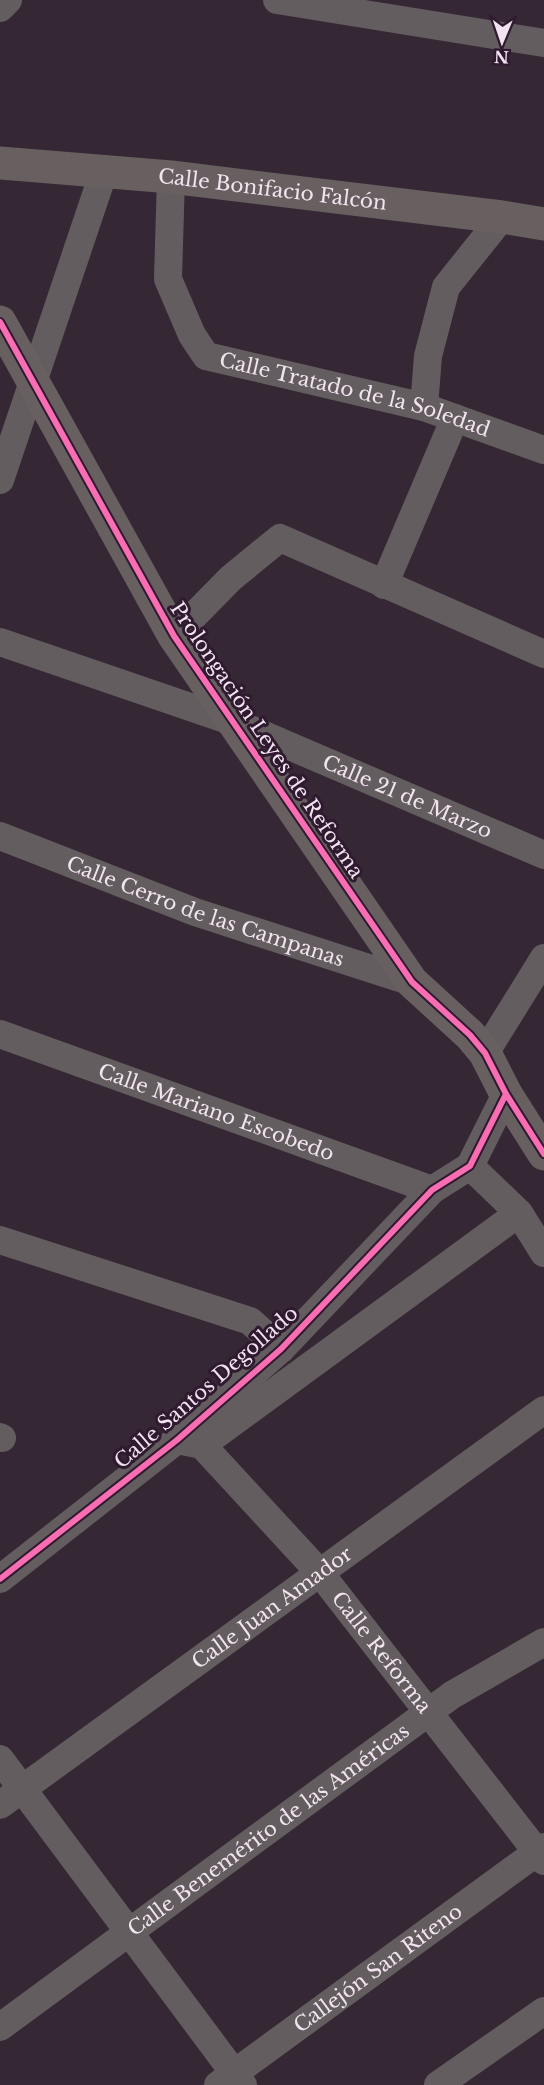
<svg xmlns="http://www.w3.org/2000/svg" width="544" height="2085" font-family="'Libre Baskerville',serif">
<rect width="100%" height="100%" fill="#352834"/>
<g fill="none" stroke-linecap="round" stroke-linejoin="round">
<g stroke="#645d5f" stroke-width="28">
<path d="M277,0L544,43"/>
<path d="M0,8L8,0"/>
<path id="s1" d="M171,177L168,279L192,335L206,356L424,407L544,450"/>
<path d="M424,407L428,356L446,287L502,217"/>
<path d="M0,480L104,171"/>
<path d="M384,585L455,418"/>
<path d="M174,636L231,578L280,538L544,654"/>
<path id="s2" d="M0,642L231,721L544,855"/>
<path id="s3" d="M0,836L195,912L412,982"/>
<path id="s4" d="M0,1034L432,1190"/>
<path d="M485,1053L544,958"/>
<path d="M470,1166L519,1213L544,1253"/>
<path d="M0,1240L250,1321L281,1349"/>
<path d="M0,1437L2,1438"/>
<path id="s5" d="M177,1440L202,1445L320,1573L544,1861"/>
<path d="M202,1445L519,1213"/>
<path d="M0,1579L177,1440L281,1349L432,1190L470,1166L506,1094"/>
<path d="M0,1759L243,2085"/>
<path id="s6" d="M0,1805L544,1410"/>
<path id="s7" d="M0,2027L452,1695L544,1642"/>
<path id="s8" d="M218,2085L544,1847"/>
<path d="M438,2085L544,2011"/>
</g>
<g stroke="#686060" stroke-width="33">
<path id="s9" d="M0,163L171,177L502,217L544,224"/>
<path d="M0,322L174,636L412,982L470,1035L485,1053L506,1094L544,1154"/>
</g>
<g stroke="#2f1a2f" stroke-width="10">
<path id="cycleway" d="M0,322L174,636L412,982L470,1035L485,1053L506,1094L544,1154
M0,1579L177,1440L281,1349L432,1190L470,1166L506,1094"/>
</g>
<use href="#cycleway" stroke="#f96db3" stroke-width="6"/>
</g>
<g text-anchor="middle" stroke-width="6" stroke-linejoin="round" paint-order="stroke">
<g font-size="20" fill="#f2e3f0" stroke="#2f1a2f">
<text dy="7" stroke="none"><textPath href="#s9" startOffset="274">Calle Bonifacio Falcón</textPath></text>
<text dy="7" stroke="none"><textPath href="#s1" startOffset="342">Calle Tratado de la Soledad</textPath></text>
<text transform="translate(267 740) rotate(56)" y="7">Prolongación Leyes de Reforma</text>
<text dy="7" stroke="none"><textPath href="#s2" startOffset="436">Calle 21 de Marzo</textPath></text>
<text dy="7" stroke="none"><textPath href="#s3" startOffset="219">Calle Cerro de las Campanas</textPath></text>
<text dy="7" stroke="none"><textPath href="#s4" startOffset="230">Calle Mariano Escobedo</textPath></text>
<text transform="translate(206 1387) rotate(-41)" y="7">Calle Santos Degollado</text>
<text dy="7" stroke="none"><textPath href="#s6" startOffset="336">Calle Juan Amador</textPath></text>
<text dy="7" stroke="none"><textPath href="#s5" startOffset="300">Calle Reforma</textPath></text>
<text dy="7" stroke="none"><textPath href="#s7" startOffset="333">Calle Benemérito de las Américas</textPath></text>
<text dy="7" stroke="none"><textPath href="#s8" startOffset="198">Callejón San Riteno</textPath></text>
</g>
</g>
<g transform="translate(502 42) rotate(182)" stroke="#2f1a2f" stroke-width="4.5" paint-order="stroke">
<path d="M0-4.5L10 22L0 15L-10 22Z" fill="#f2e3f0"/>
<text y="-9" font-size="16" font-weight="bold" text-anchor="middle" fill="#f2e3f0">N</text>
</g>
</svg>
